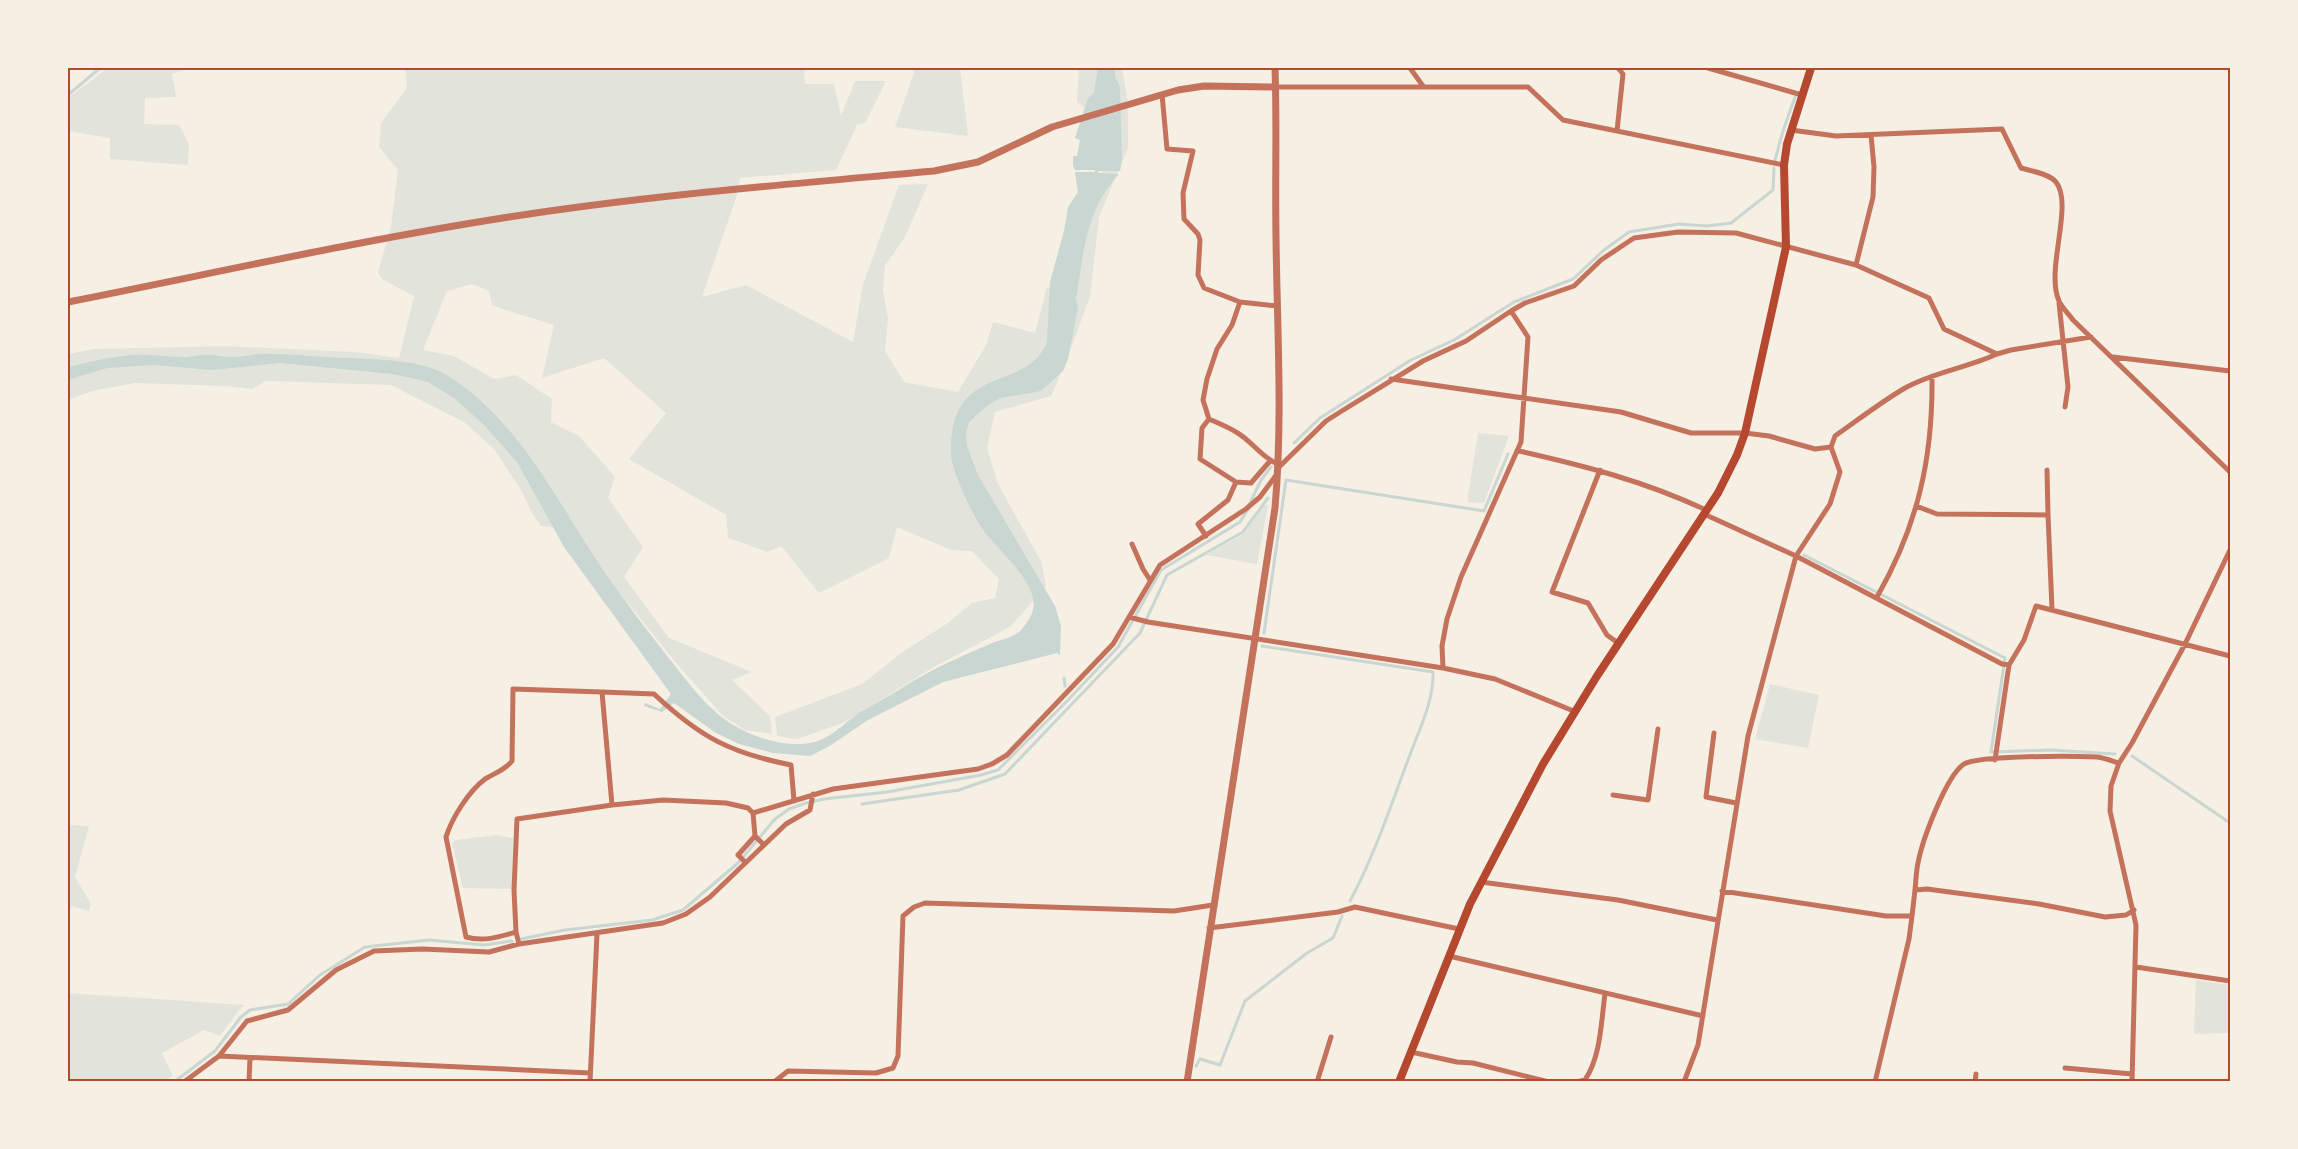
<svg xmlns="http://www.w3.org/2000/svg" width="2298" height="1149" font-family="Inter,sans-serif">
<rect width="100%" height="100%" fill="#f6efe4"/>
<path fill="#e2e4dc" d="M108,68H190L172,74L176,97L145,98L144,124L179,125L189,144L188,165L110,159V138L68,131V98Z
M405,68H804L805,84H834L841,116L855,81H886L865,123L857,125L836,170L740,178L736,198L702,297L746,285L853,342L863,284L899,185L928,184L905,237L885,266L883,290L888,318L885,351L904,382L958,392L986,345L993,322L1035,333L1047,287L1074,293L1095,183L1116,152L1111,129L1077,102L1079,68H1122L1128,103V148L1099,217L1090,297L1065,364L1051,396L995,412L987,448L998,484L1041,561L1046,586L1010,627L932,668L843,723L797,739L777,736L775,717L862,684L904,651L948,623L972,603L995,598L999,579L972,551L951,550L897,527L889,558L819,593L781,546L768,552L728,538L726,515L629,459L666,413L604,358L542,378L554,325L499,308L492,305L489,291L472,284L447,291L423,350L454,356L494,379L516,375L552,399L551,422L579,436L615,477L608,498L643,547L624,577L669,638L752,672L732,680L770,716L772,734L745,730L722,715L677,664L568,529L541,526L532,513L521,490L494,449L464,422L391,385L266,381L252,389L226,386L135,383L92,391L68,400V354L95,349L224,346L356,352L399,358L414,296L382,279L378,272L391,227L398,170L379,147L381,123L407,88Z
M914,68H960L968,136L895,127L914,73Z
M1478,433L1509,436L1484,503L1468,502V495Z
M1264,505H1268L1257,564L1206,555L1244,534Z
M1770,684L1819,695L1808,748L1755,739Z
M68,825L89,826L75,877L91,904L89,911L72,906L68,915Z
M497,835L513,838L512,889L463,888L452,843L456,840Z
M2196,980L2230,985V1033L2194,1034Z
M68,993L245,1005L238,1011L220,1036L204,1030L162,1053L173,1076L165,1081H68Z"/>
<path fill="#c9d6d2" d="M1098,68H1115V76L1120,87L1122,160L1120,171H1098L1099,173L1119,174C1085,211 1084,252 1076,299L1078,308L1068,359L1063,371L1041,391L1001,398L988,405L969,422L966,433L967,446L978,475L1055,606L1061,626L1060,655L1057,653L943,682L868,720L828,747L810,756L773,753L739,744L716,733L674,703L662,712L644,706L645,703L660,709L671,694L564,547L517,462L483,424L454,398L428,382L393,374L280,363L212,370L153,365L107,368L68,380V367C90,362 112,356 135,355C150,354 166,357 181,357C189,358 196,355 204,355C214,354 224,358 234,357C242,357 249,355 257,354C280,353 303,356 326,357C358,359 411,358 439,371C464,383 492,410 509,430C544,471 569,519 599,564C620,595 644,626 667,656C686,679 704,706 730,723C754,738 790,750 818,741C835,735 847,720 862,711C877,702 893,694 908,684C934,668 962,656 990,644C999,640 1012,638 1019,632C1023,629 1030,618 1032,613C1043,586 998,551 984,531C974,518 951,470 951,454C949,360 1027,394 1047,342L1050,282L1064,231L1068,207L1078,192L1075,172H1095V170H1075L1073,166V156H1077L1080,140L1075,138L1088,98L1094,93Z"/>
<g fill="none" stroke-linecap="round" stroke-linejoin="round">
<path stroke="#c9d6d2" stroke-width="3" d="M68,95L100,68
M1775,160L1783,131L1795,97
M1294,443L1320,418L1411,360L1454,340L1514,302L1573,279L1604,250L1629,232L1679,224L1707,226L1731,223L1773,190L1774,168
M1250,503L1261,480L1271,467
M1804,555L2005,658L1991,752L2051,750L2115,754
M1264,633L1286,480L1484,511L1508,454
M1262,646L1433,672C1434,702 1418,732 1408,760C1390,808 1374,856 1350,901
M1064,678L1065,686
M2132,756L2230,823
M862,804L959,790L1005,774L1140,633L1167,575L1243,532L1268,498
M521,939L565,930L652,920L683,910L738,863L775,819L789,809L806,803L824,799L887,792L981,775L998,770L1068,700L1118,647L1161,570L1240,522L1248,509
M1196,1066L1200,1059L1220,1065L1245,1001L1307,953L1333,938L1342,916
M174,1082L215,1051L241,1017L250,1010L288,1004L320,975L365,947L429,940L484,945L512,941"/>
<path stroke="#c5725c" stroke-width="5" d="M1410,68L1423,86
M1708,68L1802,95
M1276,87H1528L1563,120L1784,165
M1162,94L1167,149L1193,151L1183,193L1184,219L1198,234L1200,240L1198,275L1204,288L1240,302L1277,306
M1791,130L1836,136L2002,129L2021,168C2031,171 2050,174 2056,182C2074,205 2045,270 2059,301C2062,308 2069,314 2073,320L2230,472
M1617,131L1623,74L1618,68
M1856,265L1873,197L1874,167L1871,135
M1240,302L1232,325L1217,349L1207,379L1203,400L1209,419C1218,423 1228,427 1236,432C1251,440 1263,459 1278,464
M2059,303L2068,387L2065,407
M2113,357L2230,371
M1391,379L1621,412L1691,433H1745L1769,436L1815,449L1831,447L1835,436C1858,420 1881,402 1905,388C1933,372 1967,368 1997,354
M1209,419L1202,428L1200,459L1236,482L1251,483L1270,461
M1519,451C1585,466 1644,481 1706,510
M1278,468L1326,421L1345,409L1423,361L1466,341L1511,311L1525,303L1574,286L1601,260L1634,238L1678,232L1736,233L1856,265L1929,298L1944,329L1997,354L2011,350L2091,337
M1600,470L1552,592L1588,603L1607,635L1618,643
M2047,470L2048,515
M1916,506L1937,514L2048,515L2052,609
M1704,514L1796,556L2002,664L2009,665
M1206,536L1198,524L1228,500L1236,482
M1132,544L1143,569L1150,580
M1877,597C1918,525 1933,458 1932,376
M1129,617L1148,622L1443,668L1495,679L1576,712
M1443,668L1442,646L1447,619L1461,577L1521,442L1528,337L1511,311
M602,692L654,694C700,737 730,753 791,765L794,801
M1714,733L1706,797L1736,803
M1995,760L2009,665L2024,640L2036,606L2230,656
M1613,795L1648,800L1658,729
M753,813L833,789L978,769L992,764L1007,755L1113,644L1160,565L1246,509L1260,497L1277,474
M745,862L738,855L755,836
M1481,882L1618,900L1717,920
M1915,890C1916,881 1916,872 1918,863C1922,841 1946,776 1964,764C1980,755 2075,756 2097,757C2105,758 2112,761 2119,763
M1722,891L1886,916H1912L1915,890L1927,889L2039,904L2105,917L2126,915L2134,910
M1209,928L1338,912L1355,907L1459,929
M516,932L514,890L517,819L612,805L663,800L726,803L748,808L753,813L755,836L763,844
M519,944L516,932C499,937 483,942 466,937L446,837C452,818 468,792 485,779C495,773 505,770 512,761L513,689L602,692L612,805
M1449,956L1703,1016
M2136,967L2230,981
M1411,1052L1457,1062L1473,1063L1549,1082
M219,1056L590,1073
M2065,1068L2132,1074
M184,1082L219,1056L247,1021L288,1010L336,970L374,951L422,949L489,952L519,944L663,923L686,914L710,897L786,824L810,810L813,794
M249,1082L250,1058
M590,1082L597,934
M774,1082L788,1071L876,1073L893,1068L898,1056L903,916L914,907L925,903L1174,911L1213,905
M1317,1082L1331,1037
M1577,1082L1585,1080C1601,1056 1601,1022 1605,994
M1684,1082L1698,1045L1748,736L1796,556L1830,504L1840,472L1831,447
M1875,1082L1909,939L1912,916
M1975,1082L1976,1074
M2132,1082L2136,925L2110,811L2111,786L2119,763L2132,743L2185,644L2230,550"/>
<path stroke="#c5725c" stroke-width="7" d="M68,302C215,273 361,240 509,217C650,195 792,184 934,171L978,162L1052,127L1178,90L1204,86L1276,87
M1187,1082L1275,508C1283,418 1277,328 1276,237C1275,181 1277,124 1275,68"/>
<path stroke="#b5482f" stroke-width="8" d="M1399,1082L1470,904L1543,764L1597,676L1718,493L1737,455L1745,433L1786,247L1784,165L1787,144L1811,68"/>
</g>
<rect width="2298" height="1149" fill="none" stroke="#f6efe4" stroke-width="138"/>
<rect x="69" y="69" width="2160" height="1011" fill="none" stroke="#b5482f" stroke-width="2"/>
</svg>
